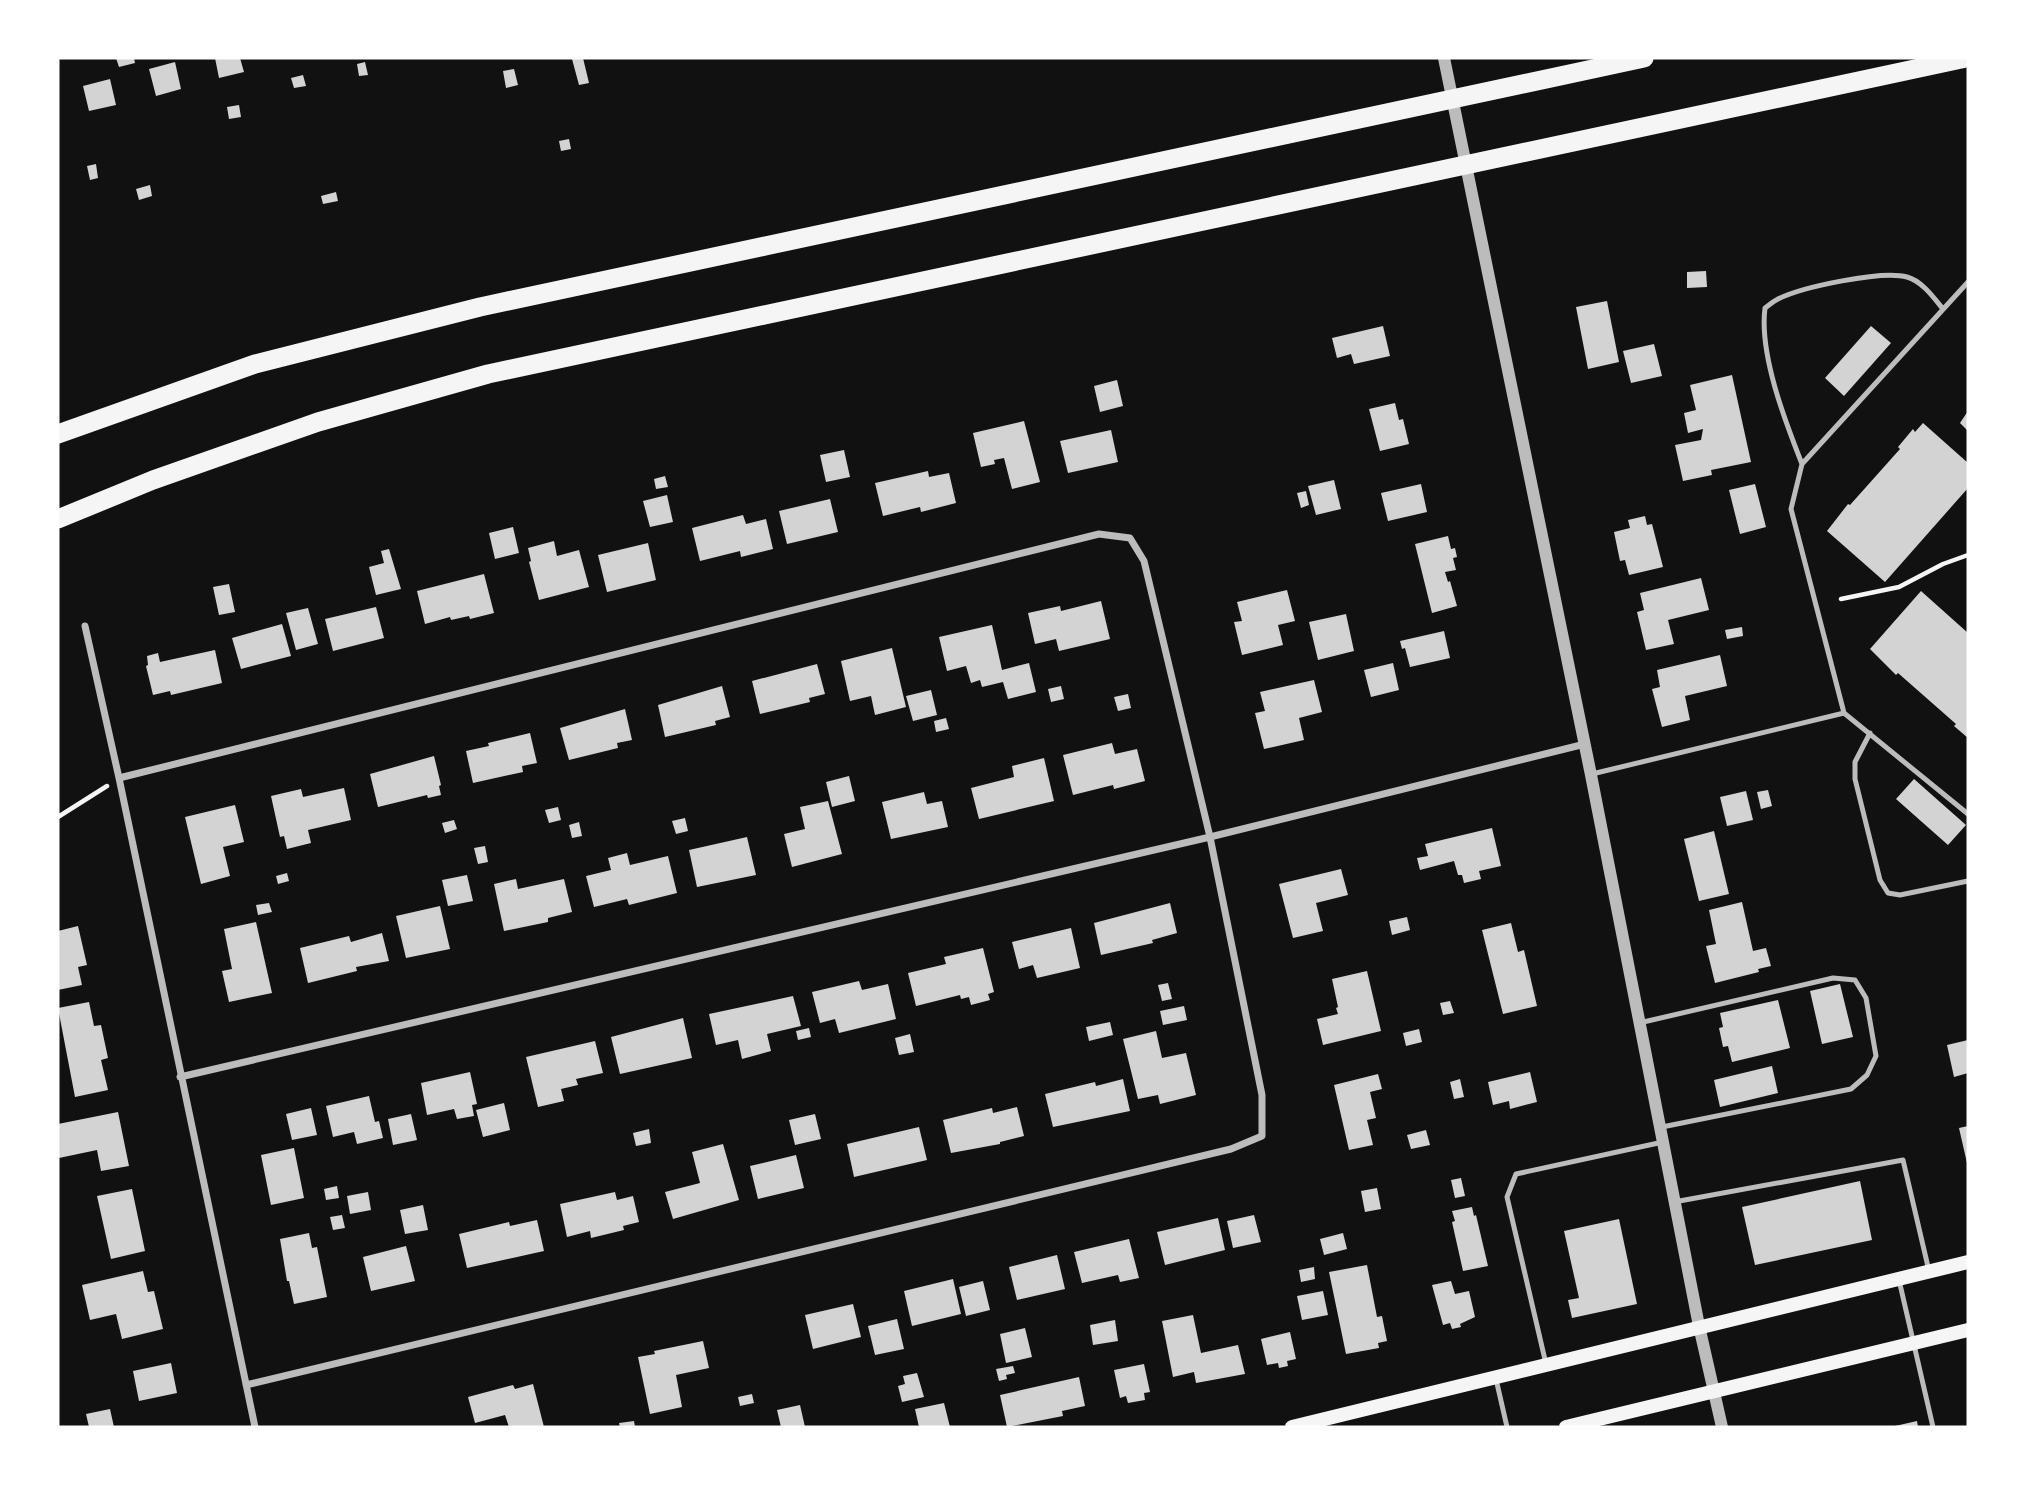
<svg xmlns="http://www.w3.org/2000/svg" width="2026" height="1485" font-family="Montserrat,sans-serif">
<rect width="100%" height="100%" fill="#111"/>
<path fill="#d3d3d3" d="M116,58H134L135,63L119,67Z
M215,58H240L244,72L219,78Z
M583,58L589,83L579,85L572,59Z
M175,62L181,89L156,96L149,69Z
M365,62L368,75L359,76L357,64Z
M514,69L518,85L506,88L503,71Z
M303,75L306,86L294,88L291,78Z
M110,79L116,105L89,111L83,86Z
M239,105L241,117L229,119L227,107Z
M569,139L571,149L561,151L559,141Z
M96,164L98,178L90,180L87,166Z
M150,185L152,196L139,200L136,189Z
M336,192L338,201L323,204L321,196Z
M1706,271L1707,287L1687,288V272Z
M1607,301L1619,362L1588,369L1576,307Z
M1383,326L1390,356L1354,364L1351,354L1337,358L1332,338Z
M1871,326L1891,343L1844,396L1825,378Z
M1654,344L1662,376L1631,383L1623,351Z
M1732,375L1751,462L1711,470L1712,475L1683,481L1675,445L1701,440L1703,429L1688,433L1684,413L1696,410L1690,385Z
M1117,380L1123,406L1100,412L1094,386Z
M1395,403L1399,420L1403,419L1409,444L1380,451L1369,409Z
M1968,411V431L1960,423Z
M1024,421L1040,482L1012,489L1004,458L994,460L995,464L981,467L973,433Z
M1923,423L1968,463V488L1885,582L1827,531L1848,504L1850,505L1900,449L1898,447L1913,429L1915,432Z
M1111,430L1118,462L1068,473L1060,441Z
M844,450L850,477L826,482L820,455Z
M928,471L929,477L949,473L956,503L921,512L920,507L883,516L875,483Z
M665,476L668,487L656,489L654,479Z
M1334,480L1341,509L1316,515L1308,486Z
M1421,484L1427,512L1388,521L1381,493Z
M1755,484L1766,527L1740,534L1729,490Z
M1306,491L1309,505L1301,508L1297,493Z
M667,495L673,522L650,527L643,501Z
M830,499L838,532L787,544L779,511Z
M743,515L746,524L766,519L773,549L741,557L740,551L700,561L692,528Z
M1645,516L1647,525L1652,524L1663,567L1629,575L1625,560L1620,561L1614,532L1630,528L1628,520Z
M513,527L519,553L495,559L489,533Z
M1448,536L1451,549L1455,548L1457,557L1453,558L1456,570L1445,572L1448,582L1450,581L1457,606L1432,613L1415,544Z
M554,541L557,556L579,550L589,587L539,600L529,562L531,561L528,548Z
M648,543L656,580L607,592L598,555Z
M389,549L401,589L376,595L369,567L384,563L381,551Z
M484,574L494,613L470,619L469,616L451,620L450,617L425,624L417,591Z
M1701,578L1709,610L1668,620L1674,644L1646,650L1637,612L1644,610L1640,593Z
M229,584L235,612L219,615L213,587Z
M1287,590L1295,621L1278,625L1283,645L1242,655L1234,622L1242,621L1237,602Z
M1921,591L1968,633V738L1954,726L1956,724L1898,673L1896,675L1870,649Z
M1101,601L1110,639L1059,651L1056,639L1035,644L1028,613L1060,606L1061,611Z
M376,607L384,638L333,651L325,619Z
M308,608L318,644L296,650L286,613Z
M1346,614L1354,651L1318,660L1309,622Z
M282,624L291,656L241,669L232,638Z
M992,625L1002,670L1029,663L1036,692L1008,699L1003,682L982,687L980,680L971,683L966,666L947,671L939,637Z
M1742,627L1743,636L1727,639L1725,630Z
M1444,631L1450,658L1410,667L1405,648L1402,649L1400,641Z
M892,648L906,707L875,715L871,696L850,701L841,661Z
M215,650L222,683L171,695L170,691L153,695L146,666L148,665L147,656L158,653L160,662Z
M1720,655L1727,686L1685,696L1690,720L1662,727L1652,689L1660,687L1657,670Z
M1393,663L1399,690L1371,697L1364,670Z
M817,664L825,694L809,698L810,702L760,714L752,681Z
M1314,680L1322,712L1299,718L1304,740L1264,749L1255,713L1265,711L1260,692Z
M722,686L730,717L715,721L716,725L665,737L658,705Z
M1061,686L1064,699L1051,702L1048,689Z
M931,690L937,715L913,721L906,696Z
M1128,694L1131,708L1118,711L1114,697Z
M625,709L632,740L617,743L618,748L569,760L560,728Z
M946,718L949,729L936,732L934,721Z
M530,733L537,763L522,766L523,772L473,783L466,751L489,746L488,743Z
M1112,743L1115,754L1137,749L1145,781L1114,789L1113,785L1073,795L1063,755Z
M434,756L441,785L439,786L441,795L428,798L427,795L378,807L370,774Z
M1044,758L1054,801L979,819L971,788L1014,777L1012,766Z
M849,776L855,801L832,807L826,782Z
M1914,779L1966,825L1948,845L1896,799Z
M344,788L351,820L308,830L311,843L287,849L284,836L280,837L271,796L301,789L303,797Z
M1768,790L1772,806L1761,809L1757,792Z
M1746,791L1753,820L1727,826L1720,797Z
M924,792L927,804L942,801L948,827L891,839L882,802Z
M828,801L842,854L792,867L784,834L805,829L800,807Z
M235,805L244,842L223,847L230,876L201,884L185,817Z
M558,807L561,820L549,823L545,810Z
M685,818L688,831L676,834L672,821Z
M454,820L457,829L445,833L442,823Z
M579,822L582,836L572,838L569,825Z
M1492,828L1501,866L1479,871L1481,879L1464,883L1462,875H1458L1454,861L1420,870L1417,858L1428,856L1425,844Z
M1714,831L1729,894L1699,901L1684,839Z
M747,837L756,875L697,887L689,850Z
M485,846L488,862L478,864L474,848Z
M627,853L630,865L668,856L677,893L629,905L627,899L594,907L586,876L611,870L608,858Z
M1341,869L1348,895L1316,903L1323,931L1293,938L1279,884Z
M287,873L289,881L278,884L276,876Z
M467,875L473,901L448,906L442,880Z
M516,879L518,889L564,879L572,912L548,918V922L504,931L494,884Z
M1742,902L1753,951L1766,948L1771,966L1758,969L1759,972L1715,983L1706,946L1716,944L1709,910Z
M269,903L272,912L258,915L256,905Z
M1170,903L1177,933L1152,940L1153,943L1101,955L1094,923Z
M440,906L450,949L406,958L396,916Z
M1407,917L1410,930L1392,935L1389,921Z
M256,922L272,993L229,1002L222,971L232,969L224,929Z
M1511,923L1518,952L1524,950L1537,1006L1503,1014L1482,930Z
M78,926L87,965L78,967L82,985L58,990V931Z
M1071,928L1080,968L1037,978L1033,965L1019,969L1012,942Z
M382,933L389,961L356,967L357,971L308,983L300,948L349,936L351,942Z
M983,948L994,992L988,994L990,1000L971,1005L969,997L961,999L960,995L916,1006L908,973L946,964L944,957Z
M1367,971L1381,1031L1323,1045L1317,1019L1338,1014L1336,1008L1338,1007L1332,979Z
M859,981L862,990L888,984L896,1019L839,1033L835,1019L820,1023L812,992Z
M1168,983L1172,999L1162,1001L1158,985Z
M1840,984L1853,1037L1822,1044L1810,991Z
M793,996L801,1026L767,1034L771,1051L742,1059L738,1040L716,1045L709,1014Z
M1778,1000L1790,1048L1732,1062L1728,1046L1723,1047L1719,1028L1723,1027L1720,1013Z
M1450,1001L1454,1013L1443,1015L1440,1003Z
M89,1002L94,1026L101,1025L108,1058L101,1060L108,1090L75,1097L58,1008Z
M1184,1006L1187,1020L1163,1025L1160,1011Z
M683,1018L692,1058L620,1074L611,1037Z
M1110,1022L1113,1035L1089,1041L1086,1027Z
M809,1028L811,1037L798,1040L796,1031Z
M1419,1029L1422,1042L1406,1046L1403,1033Z
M1156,1031L1162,1058L1186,1053L1196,1095L1160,1104L1158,1095L1138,1099L1123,1039Z
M910,1034L914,1052L899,1055L895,1038Z
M1968,1040V1073L1954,1077L1947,1045Z
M595,1041L603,1073L576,1079L578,1085L561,1089L564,1101L538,1107L526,1057Z
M1772,1066L1778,1093L1720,1107L1714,1080Z
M470,1072L477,1104L472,1105L474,1116L457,1119L454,1109L427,1115L421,1083Z
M1530,1072L1537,1102L1510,1109L1509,1101L1493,1105L1488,1082Z
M1378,1074L1382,1089L1370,1092L1376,1118L1367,1120L1373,1145L1349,1150L1334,1085Z
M1123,1079L1130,1111L1053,1127L1045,1094L1095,1082L1096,1086Z
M1460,1079L1464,1097L1454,1099L1450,1082Z
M369,1096L375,1122L379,1121L383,1138L357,1144L354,1132L333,1137L326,1106Z
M504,1103L510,1130L483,1137L476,1110Z
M1017,1107L1024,1136L1000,1142V1144L951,1153L943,1120L992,1108L993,1113Z
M311,1108L317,1135L292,1140L286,1114Z
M118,1112L129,1166L101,1171L97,1150L59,1158L58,1124Z
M411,1114L417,1140L393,1145L388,1119Z
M815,1114L821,1139L795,1145L789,1120Z
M1968,1126V1163H1967L1959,1128Z
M919,1127L927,1160L854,1177L847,1144Z
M649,1129L651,1143L636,1146L633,1133Z
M1426,1130L1430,1145L1411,1149L1407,1135Z
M723,1144L739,1200L673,1219L665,1192L700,1183L692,1152Z
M294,1148L304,1198L271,1205L261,1155Z
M796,1155L804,1188L758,1199L750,1166Z
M1461,1178L1465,1196L1455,1198L1451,1180Z
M1860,1181L1872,1240L1755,1265L1742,1207Z
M337,1186L339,1198L326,1200L324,1189Z
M1377,1188L1381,1209L1365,1212L1361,1191Z
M132,1189L145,1251L111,1259L97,1196Z
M368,1192L371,1210L350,1214L347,1196Z
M615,1192L617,1200L633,1196L639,1222L623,1226L624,1230L591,1238L590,1231L567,1237L560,1204Z
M423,1205L428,1230L405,1234L400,1210Z
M1472,1207L1474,1216L1476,1215L1488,1266L1463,1271L1452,1222L1455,1221L1452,1211Z
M342,1215L345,1228L333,1230L330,1217Z
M1254,1215L1261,1242L1233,1248L1227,1221Z
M1218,1218L1225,1250L1165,1265L1157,1232Z
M1619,1219L1637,1304L1572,1318L1568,1300L1579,1298L1564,1231Z
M537,1220L544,1251L467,1268L459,1234L509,1222L510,1226Z
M309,1233L312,1248L317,1247L327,1297L294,1304L289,1281H287L280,1239Z
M1343,1233L1347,1249L1324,1255L1320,1239Z
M1129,1239L1139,1278L1120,1282L1118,1275L1082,1283L1074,1252Z
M406,1246L415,1281L371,1291L363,1257Z
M1057,1255L1065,1289L1017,1300L1009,1267Z
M1367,1265L1377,1317L1382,1316L1387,1341L1378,1343L1379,1348L1346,1354L1329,1272Z
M1314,1267L1315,1279L1301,1282L1299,1270Z
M143,1271L148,1292L154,1291L163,1329L122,1339L116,1314L90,1320L82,1285Z
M953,1279L961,1314L912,1326L904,1291Z
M983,1281L990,1310L966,1316L959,1287Z
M1451,1281L1455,1294L1469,1291L1475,1317L1460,1324L1461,1327L1452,1329L1450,1323L1443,1325L1432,1285Z
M1323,1291L1328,1315L1302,1320L1297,1296Z
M853,1304L861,1337L813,1349L805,1315Z
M1193,1315L1201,1353L1238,1345L1245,1374L1196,1383L1194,1372L1173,1377L1162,1321Z
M897,1319L904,1349L875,1355L868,1326Z
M1115,1320L1118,1341L1093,1345L1090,1325Z
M1025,1328L1032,1357L1006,1363L1000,1334Z
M1290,1332L1296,1359L1287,1361L1288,1366L1279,1368L1278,1363L1267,1365L1261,1339Z
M703,1341L709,1368L676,1375L682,1407L650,1414L638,1357L655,1354L654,1351Z
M171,1363L177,1393L139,1401L133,1371Z
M1144,1364L1150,1392L1144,1393L1145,1400L1128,1403L1126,1396L1120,1398L1114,1370Z
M1013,1366L1015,1373L1006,1375L1007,1379L999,1381L996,1369Z
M917,1373L924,1397L902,1402L898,1386L905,1384L903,1376Z
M1079,1377L1085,1406L1062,1411L1063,1416L1007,1427L1000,1395Z
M533,1384L544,1427H509L505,1415L475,1423L468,1397L513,1385L515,1389Z
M752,1394L754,1403L740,1406L738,1397Z
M944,1403L950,1427H919L915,1409Z
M800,1405L805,1427H781L777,1410Z
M110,1409L114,1427H89L86,1414Z
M634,1421L635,1427H620L619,1423Z
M1917,1421L1918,1427H1895V1426Z"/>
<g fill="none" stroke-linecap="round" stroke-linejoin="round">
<path stroke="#f5f5f5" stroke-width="4.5" d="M1841,599L1899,587L1943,564L1968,555
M58,817L107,786"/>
<path stroke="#bcbcbc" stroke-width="5" d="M1968,282L1802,464L1791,509L1844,713L1968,814
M1802,464C1785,421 1759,354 1765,308C1769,305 1774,301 1778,299C1802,287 1882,270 1907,277C1922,281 1934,298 1943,309
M1870,733L1855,762V779L1880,880L1888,893L1900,895L1968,881
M1592,774L1844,713
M1639,1023L1833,978L1855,980L1866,998L1876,1056L1867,1075L1851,1089L1662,1127
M1674,1202L1903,1160L1929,1271
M1899,1280L1933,1427
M1546,1364L1507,1197L1516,1174L1663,1142
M1496,1379L1507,1427"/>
<path stroke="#bcbcbc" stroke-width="7" d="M85,626L119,778L255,1427
M119,778L1099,534L1130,538L1144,561L1210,837L1262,1095V1136L1231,1149L246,1385
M180,1077L1210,837L1585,744"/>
<path stroke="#bcbcbc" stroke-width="12" d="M1444,58L1591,775L1699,1326L1722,1427"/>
<path stroke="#f5f5f5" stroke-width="14" d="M1292,1427L1968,1262
M1566,1427L1968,1330"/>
<path stroke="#f5f5f5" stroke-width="19" d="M58,434L255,364L480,307L1644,58
M58,519L153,480L318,422L488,374L1966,58"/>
</g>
<rect width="2026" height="1485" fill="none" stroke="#ffffff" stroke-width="119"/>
</svg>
